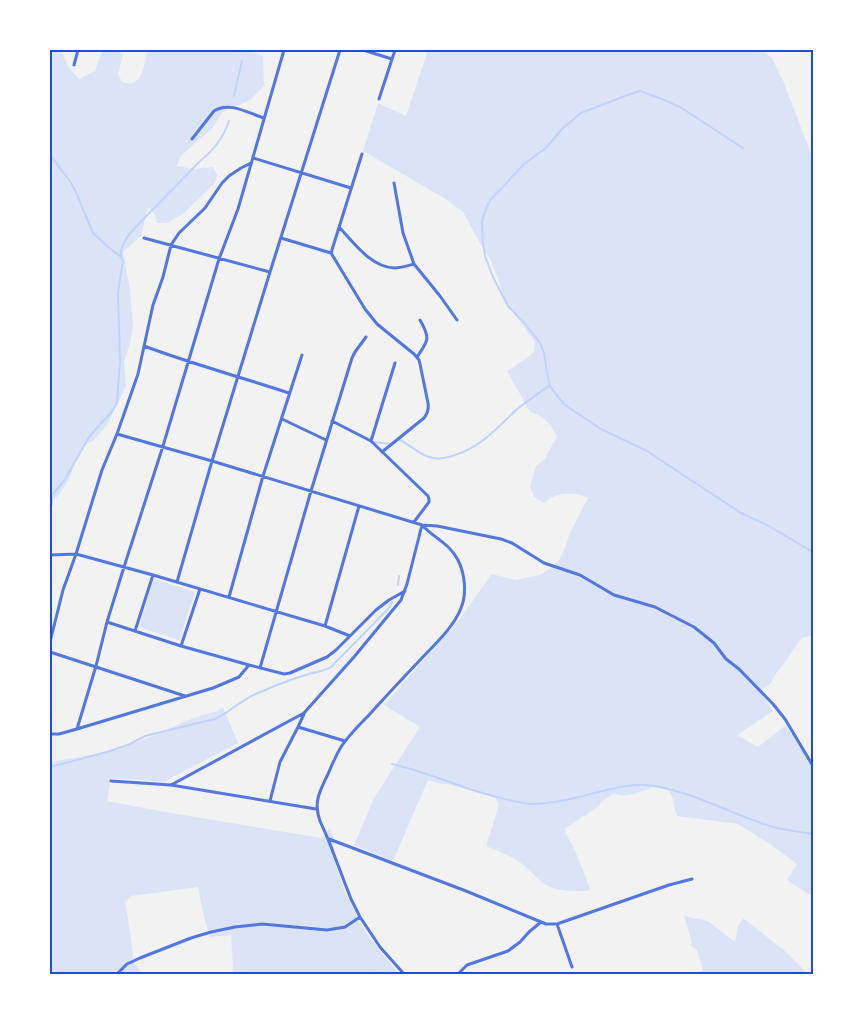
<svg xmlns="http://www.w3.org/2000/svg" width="863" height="1024" font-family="'Alegreya Sans',sans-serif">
<rect width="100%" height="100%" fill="#f2f2f2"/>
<path fill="#dbe4f7" d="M50,50H62L67,65L79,79L95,71L101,54L104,50H116L123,55L118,74L122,82L131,84L139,79L143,70L148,50H249L263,56L264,86L250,100L223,112L212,128L181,156L177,166L194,169L213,167L218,176L213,185L183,214L167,223H157L155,214L148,207L141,236L123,252L130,289L133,326L130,343L124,362L126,386L107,425L94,440L83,446L77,458L69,480L57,497L50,502Z
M428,50H761L772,58L784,83L813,159V635L802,638L783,665L774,676L771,683L760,691L773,711L737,735L758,747L786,725L813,766V897L787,880L797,864L773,846L738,824L677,816C673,806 675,800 669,791L654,787L634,794L625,796L614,794L602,801L598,807L564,829L577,855L590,889L587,891C569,891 552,892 538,879C533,874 528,868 521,863C511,856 498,851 486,846L499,805L495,797L447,784H442L428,780L393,861L354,845L374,798L420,727L384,705L459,620L492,574L515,580L540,575L554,566L559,560L564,550L570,533L588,498C574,491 556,492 544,503L534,497L530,486L536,466L545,459L553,443L557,438C552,425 543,415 530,412L507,371L524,360L534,352L535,342L505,301L496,273L490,259L481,245L463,212L444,198L363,151L378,103L406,116Z
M154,579L195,592L179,640L139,627Z
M223,707L238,743L171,778L166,782L111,778L107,801L160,811L322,838L329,828L334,838V859L336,866L345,892L362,927L370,938L399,974H232L233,967L231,935L210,937L204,917L198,887L131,896L125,902C127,913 129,926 131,937C133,951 131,964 143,974H50V762L96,754L135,743L196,717L217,711Z
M684,916L708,921L735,942L738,926L743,918L785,951L808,974H691L703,970L697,950L690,945L692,943C689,934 687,925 684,916Z"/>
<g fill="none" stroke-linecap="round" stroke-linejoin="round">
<path stroke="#bfd3fe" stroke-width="2" d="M234,96L242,61
M743,148L680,107L662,99L640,91L622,97L581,113L562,129L546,148L524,164L499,191L491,199L486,208L482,222L483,243L485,256L493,277L508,306L525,324L540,343L544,353L547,373L550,386L555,393L565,405L601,429L647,451L741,513L767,525L813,552
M50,155L69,180L75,190L93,233L106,245L121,257
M400,440C408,444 420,454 429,457C438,460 447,458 455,455C481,447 497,428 516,410C527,401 539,393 550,385
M375,442L390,444
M50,507L52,504V495L64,481L89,437L102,422L111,413L117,403L120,360L118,292L123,261C117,251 125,240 131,232L200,161C213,151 224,136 229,121
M398,585L399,576
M392,764C427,772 459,787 493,796C505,799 518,803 531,804C547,804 563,801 579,797C604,791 628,782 654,786C691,792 726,811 761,823C778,830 796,831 813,834
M50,767L107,752L130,744L145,736L157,733L215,719C230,712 242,699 258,693C274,686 292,679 309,674C316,672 324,671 331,667L389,608L392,602"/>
<path stroke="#5277de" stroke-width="3" d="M363,50L392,59
M74,65L78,50
M379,99L395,50
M192,139L214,111C229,101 248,113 264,118
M253,158L351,188
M394,183L403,233L414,264L440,296L457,320
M339,227C354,243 371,267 394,268C401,268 407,266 414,264
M144,238L270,272
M281,238L331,253L365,309L377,324L414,354L419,360L420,364L428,403C429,409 428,413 424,418L382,452
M331,253L362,154
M144,346C192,364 241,377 289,393
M417,357C428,341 431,339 420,320
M282,419L326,440
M332,421L371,441L428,496L429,499V502L414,522
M117,434L212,461L422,525L437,526L501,539L512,543L544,563L580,575L614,595L655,607L694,627L714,643L726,659L739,669L773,704L785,719L813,766
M371,441L395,363
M50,555L76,554L153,575L325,626L350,636
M177,582L212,461L270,272L340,50
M229,597L263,476L302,355
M107,622L181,646L249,665L284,674L290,673L327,657L336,650L376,610L389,600L405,591
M325,626L359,506
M135,631L153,575
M50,642L63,590L76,554L102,470L117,434L138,374L153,305L163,277L171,245L179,233L205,208L222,183L229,176L241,168L251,163
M181,646L200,589
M50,652L185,696
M260,668L311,491L352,358L355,352L366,337
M298,727L345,741
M77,729L96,666L107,622L124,567L163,446L219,259L238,209L284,50
M50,734H59L77,729L213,688L239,677L249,665
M111,781L171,785L316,809
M171,785L304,713L354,657L401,600L407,584L422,525
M270,801L280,762L298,727L304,714
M329,839L466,891L546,924H557L669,885L692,879
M557,924L572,967
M117,974L127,964L140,958L191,938L211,932L235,927L262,924L327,930L345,927L360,917
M404,974L380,947L360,917L351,899L328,839L320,821C313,802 320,791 328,774C332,765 336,755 341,747C349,735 359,725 369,715C386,696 403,678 421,659C434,645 454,627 461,608C467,594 465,574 458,560C450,544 434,538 423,526
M458,974L467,965L508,951L520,942L529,932L541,922"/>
</g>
<rect width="863" height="1024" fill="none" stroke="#ffffff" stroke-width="102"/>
<rect x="51" y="51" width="761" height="922" fill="none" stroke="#1d4ed8" stroke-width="2"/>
</svg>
